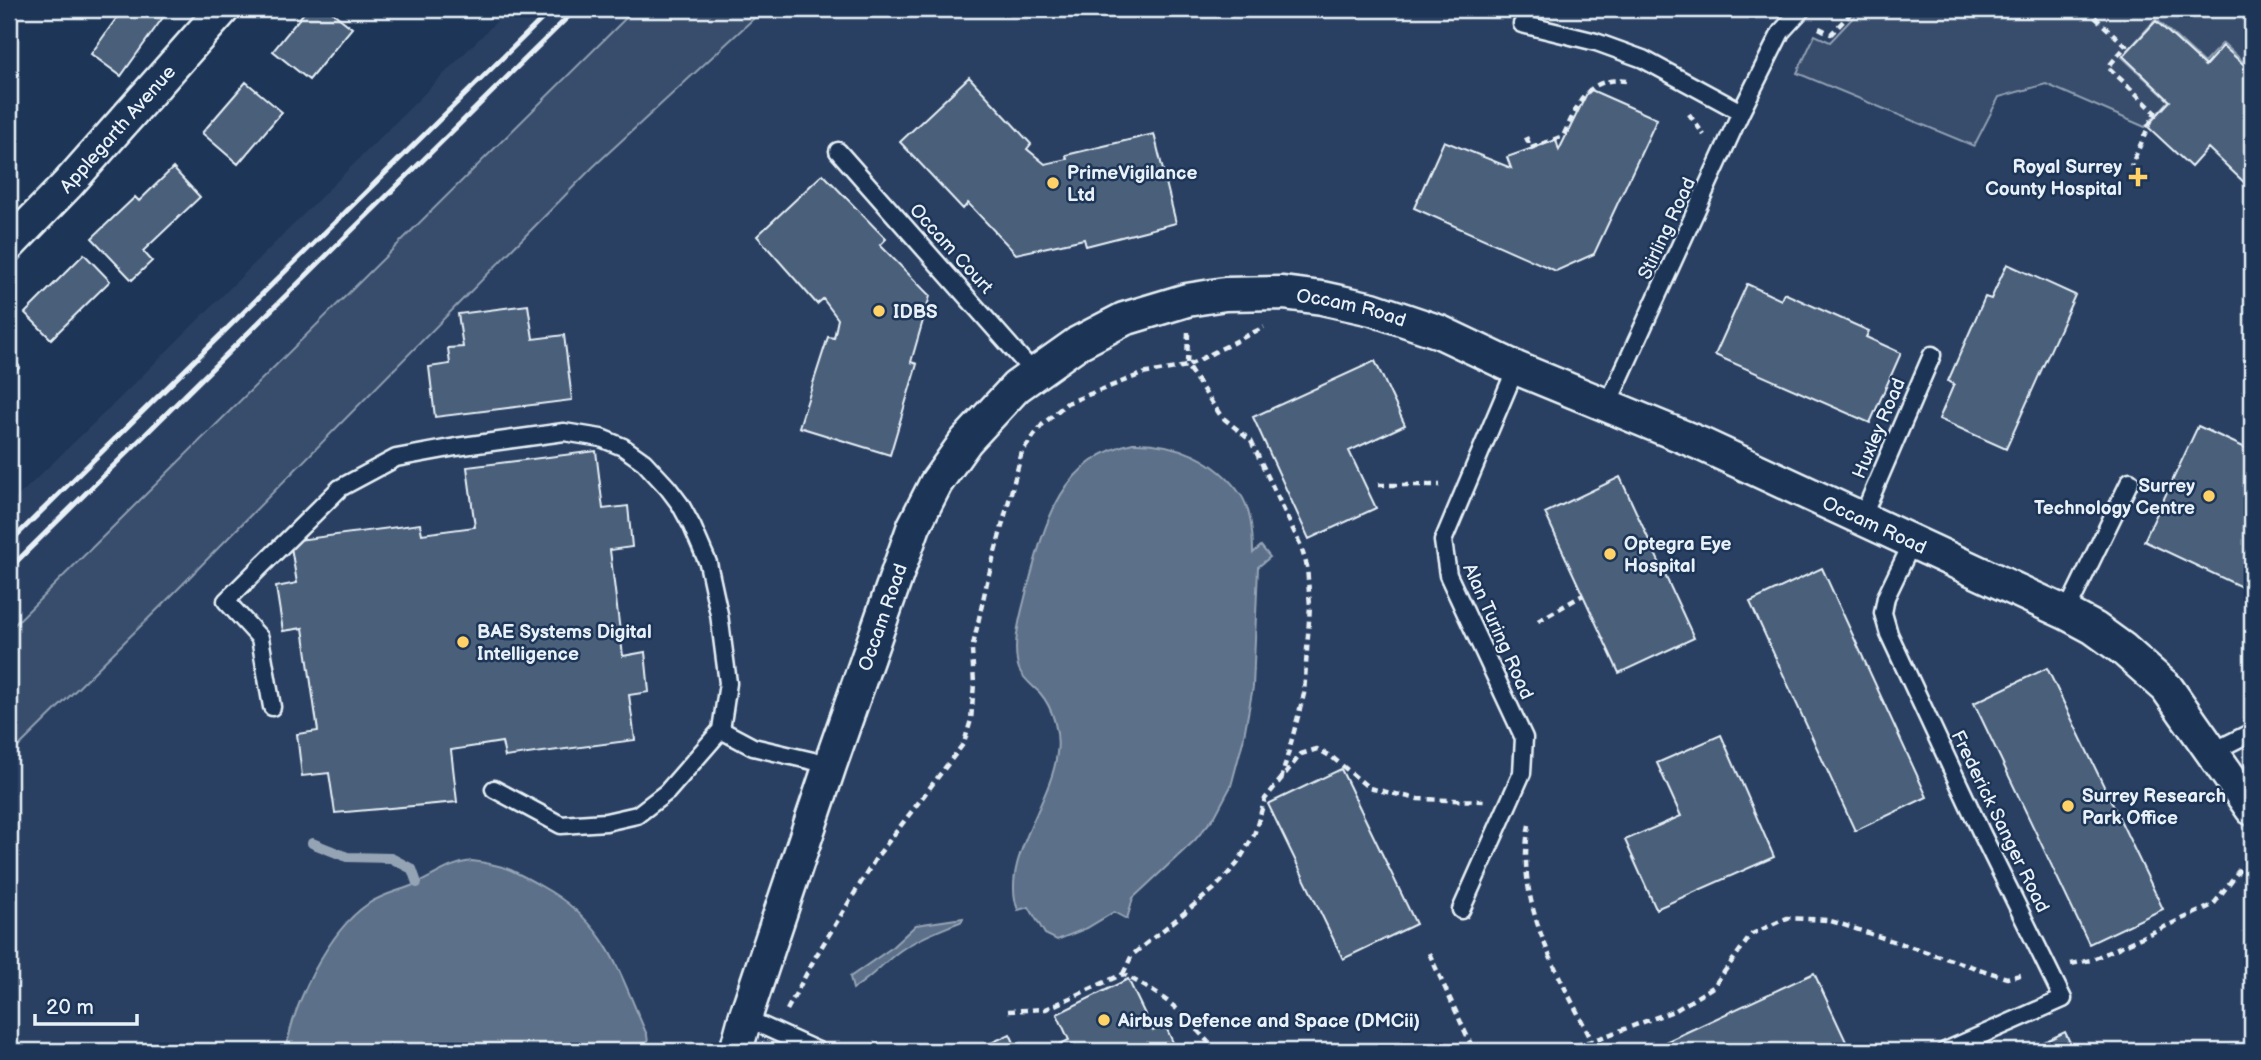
<svg xmlns="http://www.w3.org/2000/svg" width="2261" height="1060" font-family="'Balsamiq Sans',sans-serif">
<rect width="100%" height="100%" fill="#1d3557"/>
<filter id="ink" filterUnits="userSpaceOnUse"><feTurbulence type="fractalNoise" baseFrequency=".0143" numOctaves="2"/><feDisplacementMap in="SourceGraphic" scale="14" xChannelSelector="R" yChannelSelector="G"/><feConvolveMatrix kernelMatrix="1 2 1 2 8 2 1 2 1" color-interpolation-filters="sRGB"/></filter>
<g filter="url(#ink)">
<path fill="#2a4162" d="M509,9H2252V1051H9V505L122,396Z"/>
<path fill="#374d6c" stroke="#909fb2" stroke-width="2" d="M635,9H764L593,167L171,596L9,756V630Z
M1861,9H2252V70L2223,43L2204,63L2156,19L2122,57L2169,101L2145,127L2046,84L1999,97L1974,146L1797,73L1815,35L1830,42Z"/>
<path fill="#5d7089" stroke="#95a4b5" stroke-width="2" d="M1133,443C1175,442 1216,459 1241,495C1251,510 1253,535 1253,553L1261,546L1270,557L1258,567L1253,687L1243,741L1231,786L1215,816L1195,840L1133,898L1127,919L1114,912L1087,928L1057,940L1045,934L1029,907L1018,910C999,862 1052,802 1057,753C1060,733 1053,708 1040,693C1032,685 1023,679 1019,669C1011,644 1021,614 1027,590C1044,527 1059,459 1133,443Z
M472,861C504,865 513,870 541,886C608,923 618,970 647,1035L649,1051H286C293,1004 328,931 368,904C384,893 401,891 418,883C436,875 451,863 472,861Z
M963,918L962,921C941,930 920,937 901,950C884,962 871,978 853,989L850,977L890,949L916,925Z"/>
<g fill="none" stroke-linecap="round" stroke-linejoin="round">
<path stroke="#95a4b5" stroke-width="10" d="M312,843L347,857L391,858L412,869L417,883"/>
</g>
<path fill="#495e7a" stroke="#e8f1f8" stroke-width="2" d="M123,9H155L164,16L121,76L91,54Z
M307,9H328L352,28L309,80L273,51Z
M2156,21L2205,66L2223,46L2252,72V182L2248,186L2208,148L2191,167L2147,126L2170,101L2123,56Z
M969,77L1031,144L1027,149L1045,164L1067,159L1066,155L1154,134L1176,223L1086,246L1084,239L1016,254L968,203L963,209L900,142Z
M246,82L282,112L238,164L202,133Z
M1589,89L1657,119L1594,254L1556,271L1414,208L1444,141L1511,168L1507,157L1556,140L1559,150Z
M173,168L200,197L143,251L152,261L132,280L92,238L135,197L139,201Z
M823,174L886,239L880,245L930,296L911,362L917,364L890,455L799,427L828,337L834,338L838,319L823,299L817,304L757,236Z
M84,254L110,281L51,339L25,313Z
M2007,264L2075,295L2006,449L1939,419L1954,384L1948,381L1985,297L1991,299Z
M1747,284L1781,300L1784,293L1869,331L1866,337L1901,353L1870,423L1715,355Z
M528,305L533,339L564,335L572,400L435,417L429,367L450,364L448,348L463,347L458,314Z
M9,355L20,367L9,378Z
M1375,361L1405,425L1349,451L1376,508L1309,539L1253,417Z
M2198,426L2252,451V592L2144,541Z
M596,451L603,509L628,506L632,547L610,550L623,656L645,652L649,692L629,695L635,740L505,757L502,742L451,750L457,802L335,813L329,773L302,776L297,734L318,731L303,628L283,631L276,587L297,583L290,541L420,524L422,534L475,527L467,467Z
M1620,477L1694,638L1619,673L1545,513Z
M1822,568L1927,797L1855,831L1750,602Z
M2047,668L2163,909L2089,944L1974,703Z
M1721,735L1774,857L1656,909L1625,840L1681,816L1657,763Z
M1341,769L1416,924L1343,959L1268,804Z
M1814,973L1849,1048L1842,1051H1646Z
M1128,979L1153,1031L1165,1025L1177,1051H1045L1069,1040L1057,1014Z
M2065,1032L2074,1051H2025Z
M1010,1034L1018,1051H974Z"/>
<g fill="none" stroke-linecap="round" stroke-linejoin="round">
<g stroke="#e8f1f8" stroke-width="21">
<path id="service" d="M1522,24L1596,42L1643,59L1741,112
M838,151L1034,373
M1607,406L1741,112L1781,32L1802,9
M1862,518L1932,355
M1913,541L1886,597L1883,613L1889,634L1982,834L2063,999L1945,1051
M2066,613L2130,481
M272,707L260,638L226,601L340,488L396,458L456,447L564,432L601,438L623,447L644,462L668,488L680,504L692,526L708,563L719,614L728,683L721,730L667,792L637,815L606,822L561,825L494,789
M721,730L753,747L830,765
M2212,752L2252,732
M1461,910L1522,773L1524,738L1448,575L1443,541L1516,368
M745,1018L818,1051"/>
</g>
<g stroke="#e8f1f8" stroke-width="37">
<g id="minor">
<path id="s1" d="M9,245L68,184L223,9"/>
<path id="s2" d="M736,1051L745,1018L830,765L914,526L936,483L966,441L1016,387L1078,343L1124,319L1187,300L1225,294L1283,293L1322,298L1372,309L1440,332L1516,368L1701,444L2066,613L2094,628L2123,649L2167,688L2252,809"/>
</g>
</g>
<path stroke="#e8f1f8" stroke-width="4.5" stroke-dasharray="7 5" stroke-linecap="butt" d="M2086,9L2126,46L2108,67L2155,112L2131,166
M1819,28L1831,34L1855,9
M1689,114L1704,135
M1526,137L1531,148L1563,136C1578,106 1585,76 1626,81
M1188,332L1187,366L1264,327
M1378,485H1440
M1538,621L1583,595
M1529,825C1514,904 1558,973 1592,1041
M1429,953L1474,1051
M2071,964L2091,960L2213,905L2252,853
M1123,974L1132,955L1214,889L1237,864L1254,835L1265,799L1301,754L1317,749L1332,757L1369,788L1418,799L1484,801
M787,1010L816,956L876,858L964,743L971,720L974,684L972,650L987,582L1022,452L1042,425L1067,403L1142,374L1187,366L1221,416L1251,441L1300,544L1307,566L1310,606L1304,694L1281,780
M1008,1011L1046,1009L1123,974C1146,987 1169,999 1187,1019C1198,1030 1206,1041 1217,1051
M1551,1051L1592,1041L1676,1010L1713,987L1752,934L1787,918L1828,920L2007,978L2025,974"/>
<use href="#service" stroke="#1d3557" stroke-width="16"/>
<use href="#minor" stroke="#1d3557" stroke-width="32"/>
<path stroke="#e8f1f8" stroke-width="5" d="M9,543L552,9
M9,569L576,9"/>
</g>
</g>
<g fill="#ffd166" stroke="#1d3557" stroke-width="2.5">
<path d="M2134.5 166.5h7v7h7v7h-7v7h-7v-7h-7v-7h7z"/>
<circle cx="1053" cy="183" r="7"/>
<circle cx="879" cy="311" r="7"/>
<circle cx="2209" cy="496" r="7"/>
<circle cx="1610" cy="554" r="7"/>
<circle cx="463" cy="642" r="7"/>
<circle cx="2068" cy="806" r="7"/>
<circle cx="1104" cy="1020" r="7"/>
</g>
<g text-anchor="middle" stroke-width="5" stroke-linejoin="round" paint-order="stroke">
<g font-size="19" fill="#e8f1f8" stroke="#1d3557">
<text dy="7" stroke="none"><textPath href="#s1" startOffset="159">Applegarth Avenue</textPath></text>
<text transform="translate(1666 228) rotate(-65)" y="7">Stirling Road</text>
<text transform="translate(952 248) rotate(48)" y="7">Occam Court</text>
<text dy="7" stroke="none"><textPath href="#s2" startOffset="1088">Occam Road</textPath></text>
<text transform="translate(1878 428) rotate(-67)" y="7">Huxley Road</text>
<text dy="7" stroke="none"><textPath href="#s2" startOffset="1656">Occam Road</textPath></text>
<text dy="7" stroke="none"><textPath href="#s2" startOffset="458">Occam Road</textPath></text>
<text transform="translate(1499 631) rotate(66)" y="7">Alan Turing Road</text>
<text transform="translate(2001 821) rotate(64)" y="7">Frederick Sanger Road</text>
</g>
<g font-size="19" font-weight="bold" fill="#e8f1f8" stroke="#1d3557" text-anchor="start">
<text x="2122" y="173" text-anchor="end">Royal Surrey<tspan x="2122" dy="22">County Hospital</tspan></text>
<text x="1067" y="179">PrimeVigilance<tspan x="1067" dy="22">Ltd</tspan></text>
<text x="893" y="318">IDBS</text>
<text x="2195" y="492" text-anchor="end">Surrey<tspan x="2195" dy="22">Technology Centre</tspan></text>
<text x="1624" y="550">Optegra Eye<tspan x="1624" dy="22">Hospital</tspan></text>
<text x="477" y="638">BAE Systems Digital<tspan x="477" dy="22">Intelligence</tspan></text>
<text x="2082" y="802">Surrey Research<tspan x="2082" dy="22">Park Office</tspan></text>
<text x="1118" y="1027">Airbus Defence and Space (DMCii)</text>
</g>
</g>
<rect width="2261" height="1060" fill="none" stroke="#1d3557" stroke-width="35"/>
<rect x="18" y="18" width="2226" height="1025" fill="none" stroke="#e8f1f8" stroke-width="2.5" filter="url(#ink)"/>
<path d="M35 1014v10h102v-10" fill="none" stroke="#e8f1f8" stroke-width="3.5"/>
<text x="46" y="1014" font-size="21" fill="#e8f1f8" stroke="#1d3557" stroke-width="5" paint-order="stroke">20 m</text>
</svg>
